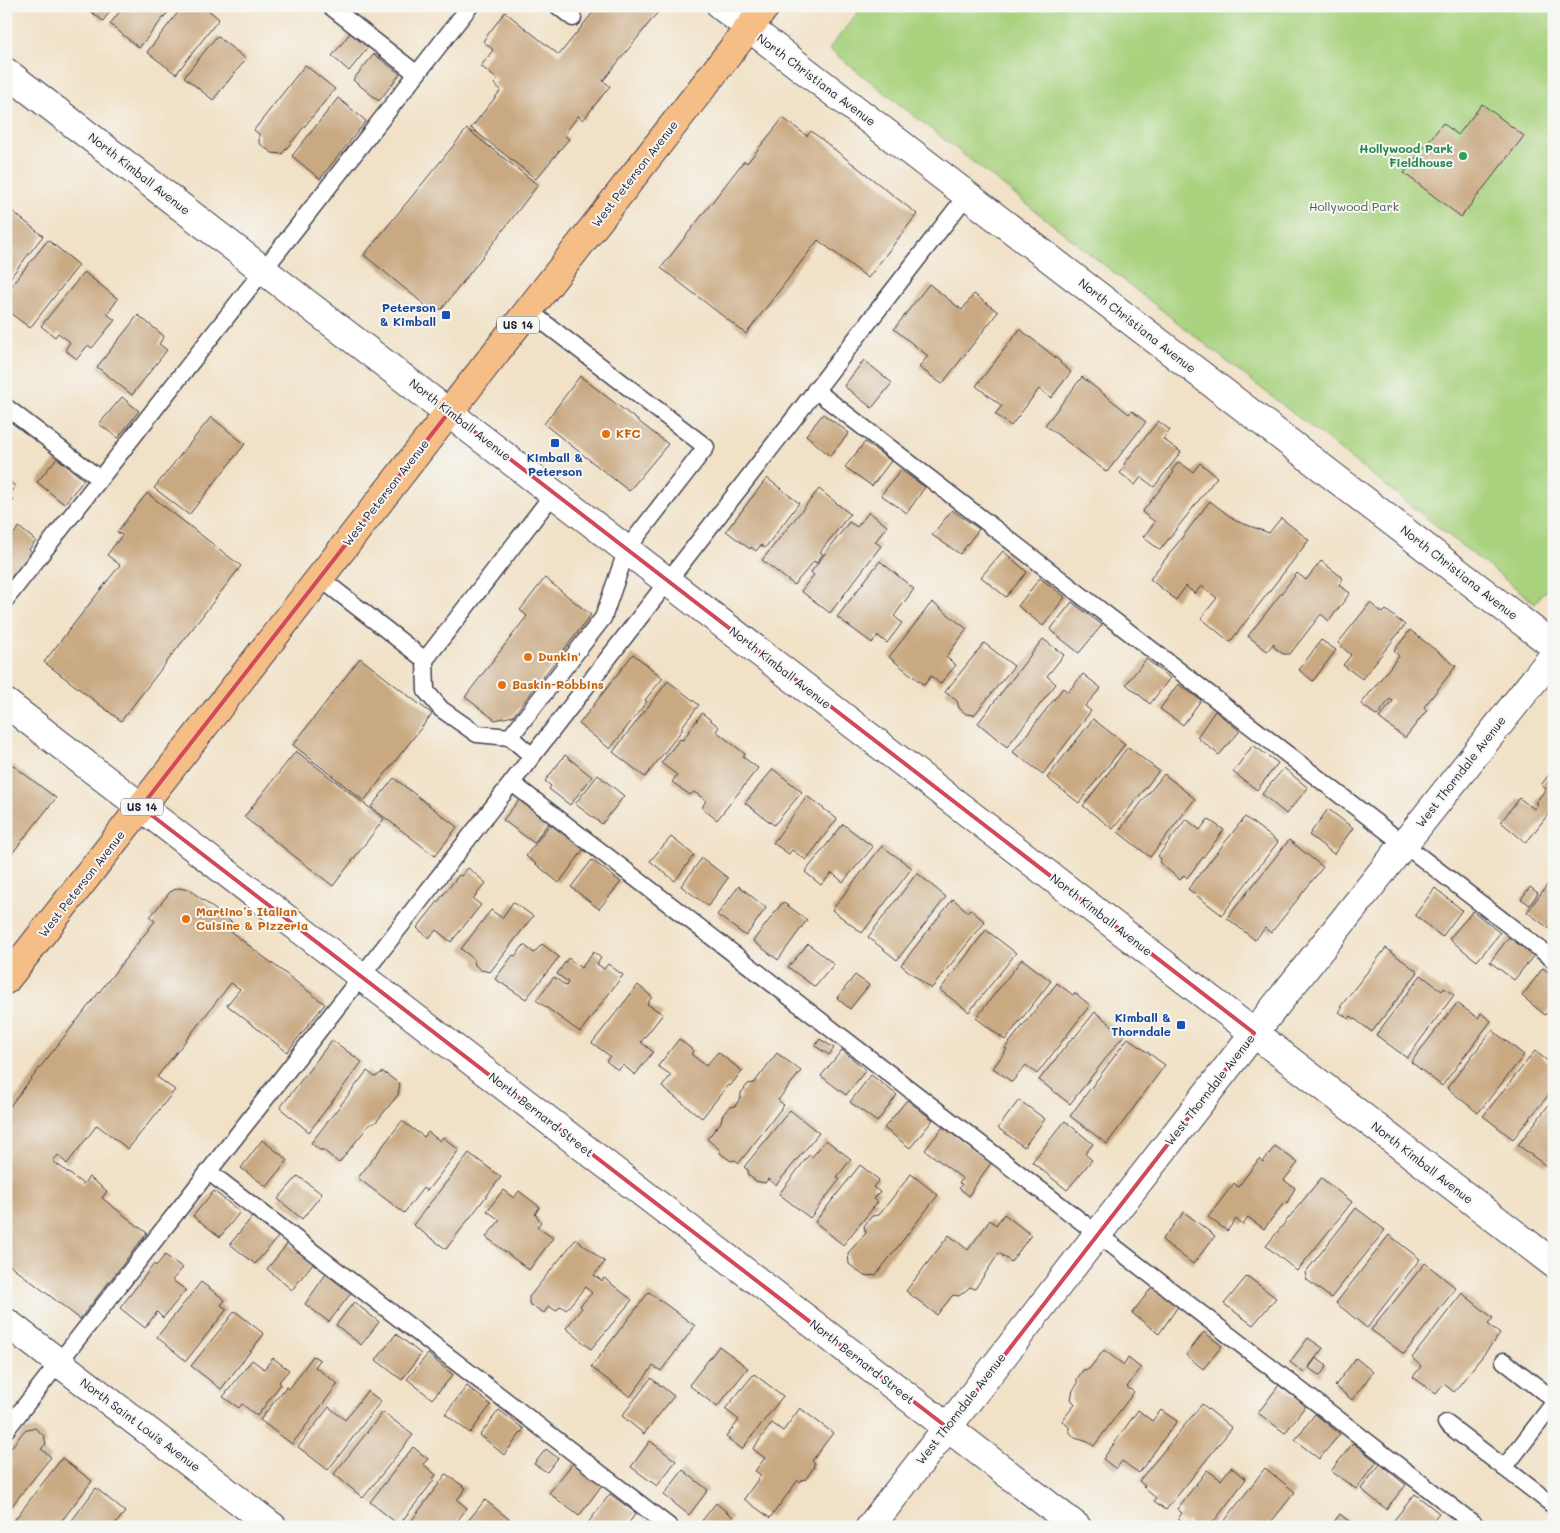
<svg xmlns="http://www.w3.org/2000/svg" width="1560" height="1533" font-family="Mali,sans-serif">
<rect width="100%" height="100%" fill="#f6f6f2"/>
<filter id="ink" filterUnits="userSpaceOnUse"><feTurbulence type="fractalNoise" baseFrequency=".02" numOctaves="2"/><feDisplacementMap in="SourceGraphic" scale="10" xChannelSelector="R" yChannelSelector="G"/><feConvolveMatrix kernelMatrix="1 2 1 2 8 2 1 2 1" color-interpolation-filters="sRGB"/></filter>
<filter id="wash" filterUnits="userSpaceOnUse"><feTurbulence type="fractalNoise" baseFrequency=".0096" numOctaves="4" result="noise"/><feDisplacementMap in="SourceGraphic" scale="20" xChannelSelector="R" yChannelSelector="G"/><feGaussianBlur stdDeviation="1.12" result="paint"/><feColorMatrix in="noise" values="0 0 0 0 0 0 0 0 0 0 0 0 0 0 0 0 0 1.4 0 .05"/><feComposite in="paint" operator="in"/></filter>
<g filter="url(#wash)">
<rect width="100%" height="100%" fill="#f1e1c6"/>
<path fill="#a8d27e" stroke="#657a5c" d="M863,6H1554V580L1535,603L829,49Z"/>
<g id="blocks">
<path fill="#c9a982" d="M84,6H114L103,21Z
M124,6H173L139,48L110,24Z
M183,6H204L219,19L176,74L147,52Z
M598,6H651L658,12L603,81L610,86L583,120L578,116L564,135L569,139L536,179L471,128L501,90L494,84L498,80L481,66L493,50L483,41L505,12L559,55Z
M351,32L369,46L349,71L332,56Z
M217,36L246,59L213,100L184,77Z
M374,54L400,74L379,101L353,80Z
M305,65L335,89L282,154L272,153L259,143V134L254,130Z
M338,98L366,121L320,179L292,156Z
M1482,104L1524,136L1461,217L1404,173L1443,123L1458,135Z
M783,118L807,136L811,131L917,214L868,278L818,240L746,334L661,268L744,161L747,163Z
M467,129L538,185L442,309L431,310L364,255Z
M12,211L43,236L6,283V218Z
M48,240L79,265L30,328L6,310V292Z
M84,272L118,299L107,314L115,320L92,348L88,345L77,359L65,350L70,342L58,333L55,337L41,326Z
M929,284L962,310L974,294L998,312L942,384L919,367L928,356L894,329Z
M138,315L164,336L159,344L167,350L132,395L97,367Z
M1020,329L1061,362L1060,363L1071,372L1051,398L1039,389L1011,426L995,414L1002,406L976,386Z
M864,360L892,383L872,408L844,386Z
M580,376L668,444L629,491L544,424Z
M1082,377L1129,414L1132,411L1146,422L1107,472L1045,425Z
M122,397L139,411L118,438L99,424Z
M823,414L849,433L830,456L806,435Z
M211,417L245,444L189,515L154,488Z
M1158,421L1170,430L1163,439L1181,452L1154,487L1141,477L1135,485L1120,473L1126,466L1124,464Z
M865,442L891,461L872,486L845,467Z
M57,458L84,480L64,504L37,482Z
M1179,462L1193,472L1200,463L1217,477L1160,550L1143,537L1155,522L1142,512L1174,472L1172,470Z
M901,470L925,487L907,513L881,495Z
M767,478L799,503L765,548L761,545L756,551L751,547L750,549L726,531Z
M6,479L15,486L8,496L14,500L6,510Z
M819,489L850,514L820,552L823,554L816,563L814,561L794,585L762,560Z
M147,493L241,566L121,721L44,662L120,565L107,555L122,535L117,532Z
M1210,501L1236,521L1269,533L1281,518L1309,540L1230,642L1201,618L1217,598L1201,586L1195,594L1186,586L1176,600L1150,579Z
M952,510L979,529L960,554L932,535Z
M869,512L887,526L875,542L881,546L830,613L801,591L814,575L811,572L849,522L857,527Z
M19,527L36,541L29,549L32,552L6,584V533L12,536Z
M1003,551L1027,572L1006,597L981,577Z
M880,561L914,589L894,616L902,623L887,643L878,636L872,643L837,617Z
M1321,561L1343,578L1339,585L1350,593L1329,621L1321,614L1290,654H1283L1274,647V643L1267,651L1248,636L1297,573L1306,580Z
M545,578L591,615L513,716L495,720L465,697L527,616L520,610Z
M1040,578L1065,597L1043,626L1018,606Z
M932,602L967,629L946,657L956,665L940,684L931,676L924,685L889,657Z
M1072,602L1102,625L1079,653L1050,630Z
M1370,603L1383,613L1386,610L1405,625L1362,679L1343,665L1351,655L1338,643Z
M1410,630L1456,666L1424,707L1427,710L1405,738L1379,718L1393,701L1390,699L1377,716L1361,704L1399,656L1394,651Z
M1043,639L1064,655L1047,676L1056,684L1007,747L978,723Z
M1321,640L1336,650L1313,681L1299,670Z
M984,643L1014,666L974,715L966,714L959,708L957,701L945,692Z
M633,654L663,678L645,700L647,701L610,749L579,724Z
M360,658L432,714L364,801L293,745Z
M1146,659L1170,678L1150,704L1126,684Z
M1083,674L1101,688L1085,706L1091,711L1043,774L1013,752L1063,688L1068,692Z
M668,681L699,705L681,728L683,729L645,777L613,752Z
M1178,684L1201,700L1183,725L1160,709Z
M1215,711L1240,731L1219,755L1197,737Z
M702,713L719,727L716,731L745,754L743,757L758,768L717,820L702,808L706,800L694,792L690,795L672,782L677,775L661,763L680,739L683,740Z
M1093,719L1125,744L1079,803L1047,778Z
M1253,745L1278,763L1257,790L1233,772Z
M1128,747L1159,771L1113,829L1083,806Z
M296,751L384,819L333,886L244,817Z
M565,755L592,777L570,805L549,789L551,786L545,781Z
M6,760L56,798L6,861Z
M1284,768L1308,788L1286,814L1262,794Z
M773,769L802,792L774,825L745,803Z
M1550,773L1554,776V817L1549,813L1526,843L1501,822L1519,798L1534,809L1538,804L1535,803L1546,789L1541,785Z
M1164,774L1195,799L1150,857L1118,832Z
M598,775L624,796L602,824L575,804Z
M394,778L457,827L435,856L371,807Z
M807,796L837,819L806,860L792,850L789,854L773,843Z
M519,800L549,822L534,843L503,820Z
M1328,809L1353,828L1334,854L1309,835Z
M1245,817L1278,842L1222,915L1188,889Z
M1186,819L1200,830L1208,819L1224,830L1187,878L1184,875L1180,880L1159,862L1161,859L1158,856Z
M550,824L584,849L559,883L526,856Z
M843,824L873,847L843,882L832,873L821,885L805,872Z
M671,837L694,855L675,881L650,861Z
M1289,840L1323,867L1271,933L1265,928L1255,940L1227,918Z
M882,846L912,868L862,933L832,910Z
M702,858L728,878L708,906L681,886Z
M592,860L621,882L599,909L571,887Z
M468,868L486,883L473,899L481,905L451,942L436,930L429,938L417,928L459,875L461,876Z
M917,873L946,897L897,960L868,937Z
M1547,885L1554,890V932L1527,912Z
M739,886L766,908L746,936L717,915Z
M1530,887L1538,893L1530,905L1521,899Z
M178,888L190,890L235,925L230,931L325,1004L287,1052L227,1005L240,989L231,983L157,1077L175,1090L128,1149L97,1125L67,1164L58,1155L53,1161L83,1184L89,1177L107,1191L102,1198L147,1233L80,1319L6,1262V1111L155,921L150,917L170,892Z
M1435,888L1462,910L1442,937L1415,915Z
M953,899L968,912L970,909L985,922L931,989L901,965Z
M513,902L533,916L490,972L481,970L475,965L474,959L461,949L491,910L502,918Z
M783,902L807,920L778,960L753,941Z
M1473,911L1500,933L1477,961L1449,939Z
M986,930L1016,953L969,1012L940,990Z
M1509,937L1534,955L1514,980L1490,962Z
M542,944L559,957L526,999L495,979L513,955L515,956L524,945L534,953Z
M808,944L834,964L815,987L788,967Z
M1386,948L1418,972L1372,1032L1351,1016L1349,1019L1339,1012L1342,1008L1340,1007Z
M594,952L601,958L597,964L604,969L608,964L623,975L580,1032L536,1000L554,977L566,986L568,982L557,974L568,958L581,968Z
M1022,959L1051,981L1005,1040L976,1018Z
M1543,968L1554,977V1004L1545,1015L1522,996Z
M855,975L869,985L850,1009L837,998Z
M1421,975L1442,991L1444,988L1454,995L1407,1058L1376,1035Z
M1057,983L1073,995L1075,993L1090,1005L1037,1074L1026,1065L1012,1082L993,1068L1007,1049L1005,1048Z
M638,985L652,997L647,1004L663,1014L641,1042L653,1052L635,1075L623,1065L618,1070L606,1061L610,1056L592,1043Z
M1457,1003L1478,1018L1481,1013L1491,1021L1442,1086L1411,1062Z
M1095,1012L1124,1035L1070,1104L1039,1080L1073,1037L1074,1038Z
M1492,1030L1524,1055L1478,1113L1447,1088Z
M1128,1038L1165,1065L1107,1144L1070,1116Z
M679,1039L694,1051L691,1054L706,1066L718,1052L742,1071L730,1086L728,1085L702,1118L662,1087L671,1075L658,1066Z
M820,1039L834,1048L829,1055L815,1046Z
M332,1040L362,1062L309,1132L280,1108Z
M842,1050L866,1070L846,1095L821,1076Z
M1535,1051L1554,1066V1088L1513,1139L1483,1116Z
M777,1053L801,1071L778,1100L784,1105L739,1163L735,1160L731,1161L720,1153V1150L707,1139L721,1122L722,1116L729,1107L735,1106L741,1097V1093L748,1084L754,1083Z
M367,1071L375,1077L383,1072L400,1084L398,1095L376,1122L369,1125L339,1163L322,1149L321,1151L311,1143Z
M871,1075L897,1095L877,1122L850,1102Z
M1554,1098V1156L1546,1166L1518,1145Z
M907,1100L933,1120L910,1148L884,1128Z
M1019,1100L1045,1119L1024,1147L998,1128Z
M790,1110L819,1133L776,1185L768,1179L765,1183L756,1181L748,1175V1170L744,1167Z
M402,1121L424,1137L428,1132L440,1141L443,1137L459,1150L427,1191L423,1188L404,1213L358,1178Z
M1065,1121L1093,1144L1085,1154L1092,1160L1067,1190L1032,1162Z
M943,1127L991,1163L973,1188L969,1196L959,1188L962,1184L959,1183L963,1179L925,1150Z
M262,1140L288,1160L267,1187L241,1168Z
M826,1140L851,1159L837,1177L840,1179L810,1218L779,1194L809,1155L812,1157Z
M1275,1146L1298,1163L1284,1180L1295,1188L1287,1203L1283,1204L1264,1229L1248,1217L1243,1225L1236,1219L1227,1231L1208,1217L1234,1183L1238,1187L1259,1159L1263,1162Z
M469,1153L501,1177L446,1249L413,1225Z
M860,1165L879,1180L873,1187L880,1192L874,1199L878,1202L843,1245L815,1222Z
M1554,1169V1180L1548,1176Z
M911,1174L938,1195L876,1275L864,1276L849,1264L848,1253L866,1233L864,1226L872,1216L879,1215Z
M298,1176L322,1194L302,1219L278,1199Z
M1321,1178L1352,1202L1297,1271L1266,1246Z
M503,1190L514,1198L519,1191L540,1207L535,1214L541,1222L537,1227L553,1238L529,1270L486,1237L500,1220L487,1211Z
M214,1191L240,1212L220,1237L193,1216Z
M1356,1208L1385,1230L1331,1298L1307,1280L1305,1273Z
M1184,1212L1215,1236L1193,1264L1162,1240Z
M1004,1214L1031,1235L1011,1262L999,1253L975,1289L970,1287L959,1296L953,1295L937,1315L906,1291L949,1235L968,1250L990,1220L996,1225Z
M252,1217L278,1237L255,1264L230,1244Z
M1389,1235L1420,1259L1367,1328L1336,1303Z
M576,1239L605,1262L594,1275L602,1281L604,1278L632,1300L591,1349L566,1328L582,1308L580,1306L592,1293L585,1287L566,1310L561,1306L556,1311L549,1306L544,1313L529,1304V1297Z
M288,1243L313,1263L292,1290L267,1269Z
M165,1255L183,1268L172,1280L186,1290L163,1318L157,1312L145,1328L120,1308L154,1264L156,1266Z
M1425,1263L1456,1288L1404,1354L1371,1330Z
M326,1274L351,1293L329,1322L305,1304Z
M1247,1276L1276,1298L1253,1325L1224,1304Z
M201,1282L225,1300L221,1305L227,1309L186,1361L157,1337Z
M1153,1286L1179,1305L1159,1334L1132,1313Z
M649,1292L695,1326L661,1371L653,1366L630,1397L591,1367Z
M1462,1293L1493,1318L1488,1324L1500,1334L1454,1392L1444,1384L1436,1394L1413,1377L1421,1366L1412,1358Z
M354,1302L379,1322L361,1345L336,1325Z
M235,1311L264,1334L221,1389L191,1366Z
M1204,1332L1222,1346L1203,1369L1186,1355Z
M396,1334L421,1354L402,1380L376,1360Z
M1308,1338L1323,1348L1304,1373L1290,1362Z
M719,1346L748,1368L717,1407L689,1385Z
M1104,1350L1124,1365L1128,1358L1141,1368L1127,1387L1134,1392L1094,1446L1088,1442L1075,1438L1069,1431V1427L1062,1421L1075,1404L1071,1399L1073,1390L1077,1385V1379L1083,1370L1089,1369Z
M428,1354L453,1375L432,1399L407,1379Z
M313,1356L320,1360L315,1367L338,1384L292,1444L260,1420L286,1387L289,1389Z
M273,1358L289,1370L279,1382L281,1384L257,1416L242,1404L239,1408L223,1397L252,1360L264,1369Z
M1316,1358L1327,1366L1320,1376L1309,1368Z
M1356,1358L1373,1372L1352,1400L1335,1386Z
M754,1374L783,1396L742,1449L726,1437L739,1420L725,1409Z
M651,1378L674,1396L644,1434L622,1416Z
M1279,1385L1306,1405L1285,1433L1258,1413Z
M467,1386L491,1405L470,1433L445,1414Z
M367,1391L381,1401L328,1470L298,1447L329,1407L345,1420Z
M1202,1404L1232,1428L1166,1510L1154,1501L1156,1498L1143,1487L1145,1486L1139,1481Z
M800,1408L833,1433L812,1461L815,1463L813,1466L814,1467L805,1480L803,1479L800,1482L798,1480L770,1518L744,1499L761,1475L755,1471L765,1458L753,1449L772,1423L783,1431Z
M499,1410L524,1429L504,1455L480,1435Z
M1138,1410L1152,1421L1161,1410L1177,1421L1139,1473L1122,1461L1116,1469L1103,1459Z
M383,1412L413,1435L363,1498L334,1474Z
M1315,1414L1340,1434L1319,1459L1295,1440Z
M35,1428L44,1436L46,1444L41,1449L51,1457L6,1513V1454L24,1431Z
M650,1441L676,1461L657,1486L631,1467Z
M1353,1443L1377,1462L1356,1489L1331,1471Z
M413,1447L428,1459L423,1464L436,1475L433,1479L434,1480L399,1525L370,1502Z
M546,1449L558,1458L547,1472L534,1464Z
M62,1458L92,1481L57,1527H9Z
M573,1463L602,1485L579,1516L549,1493Z
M1380,1464L1406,1485L1386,1509L1361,1489Z
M1231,1467L1246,1479L1210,1527H1192L1190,1525L1189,1520L1186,1524L1178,1519L1182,1513L1177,1509L1207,1470L1221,1480Z
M1265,1468L1295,1492L1267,1527H1220Z
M683,1470L708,1490L689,1515L664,1495Z
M446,1474L466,1488L457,1500L467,1508L453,1527H407Z
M96,1488L125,1512L113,1527H67Z
M610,1494L636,1513L626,1527H594L588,1523Z
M1415,1494L1439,1513L1428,1527H1403L1394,1520Z
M485,1500L514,1523L511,1527H463Z
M716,1503L733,1517L726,1527H707L701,1522Z
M1340,1514L1356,1527H1330Z
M1453,1519L1463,1527H1448Z
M645,1522L652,1527H641Z"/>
</g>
</g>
<g filter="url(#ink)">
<use href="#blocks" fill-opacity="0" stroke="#413f50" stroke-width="1"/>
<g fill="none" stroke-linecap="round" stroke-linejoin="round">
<g stroke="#413f50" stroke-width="19">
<path id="service" d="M330,6L417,74
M558,6L573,18
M815,390L1554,960
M6,407L100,479
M320,578L425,660L554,493
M6,599L470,6
M425,660L426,691L441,709L477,734L510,737L603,618L627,549L706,447L529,311
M510,737L532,756
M512,783L1478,1527
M209,1172L670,1527
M1504,1361L1554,1400
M1446,1423L1554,1506
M6,1430L389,941L967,195
M1504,1468L1554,1403"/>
</g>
<g stroke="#413f50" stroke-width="30">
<path id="minor" d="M721,6L1554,646
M6,703L1077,1527
M6,1322L273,1527
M870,1527L1254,1033L1554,655"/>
</g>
<g stroke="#413f50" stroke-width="30">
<path id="tertiary" d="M6,72L1554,1264"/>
</g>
<g stroke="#413f50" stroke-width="30">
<path id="primary" d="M6,980L766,6"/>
</g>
<use href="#service" stroke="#fff" stroke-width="16"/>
<use href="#minor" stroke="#fff" stroke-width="28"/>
<use href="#tertiary" stroke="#fff" stroke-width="28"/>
<use href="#primary" stroke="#f6be87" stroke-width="28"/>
</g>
</g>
<path fill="none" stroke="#d1495b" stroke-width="4" stroke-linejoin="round" d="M449,412L1254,1033L948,1428L141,807Z"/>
<circle fill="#2e9e5b" stroke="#f6f6f2" stroke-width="2" cx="1463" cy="156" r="5"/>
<g fill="#1a4fb4" stroke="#f6f6f2" stroke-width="2">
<rect x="441" y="310" width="10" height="10" rx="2.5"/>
<rect x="550" y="438" width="10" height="10" rx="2.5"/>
<rect x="1176" y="1020" width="10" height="10" rx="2.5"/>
</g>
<g fill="#e8710a" stroke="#f6f6f2" stroke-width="2">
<circle cx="606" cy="434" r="5"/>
<circle cx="528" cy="657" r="5"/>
<circle cx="502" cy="685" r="5"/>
<circle cx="186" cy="919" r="5"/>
</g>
<g text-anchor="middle" stroke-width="4" stroke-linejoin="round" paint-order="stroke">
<g fill="#f6f6f2" stroke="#626272" stroke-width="1">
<rect x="497" y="316.5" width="42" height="17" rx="4"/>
<rect x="121" y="798.5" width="42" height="17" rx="4"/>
</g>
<g font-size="11" font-weight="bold" fill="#22223b">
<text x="518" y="329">US 14</text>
<text x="142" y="811">US 14</text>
</g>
<g font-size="12" fill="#22223b" stroke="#f6f6f2">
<text transform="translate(816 80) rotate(37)" y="4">North Christiana Avenue</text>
<text transform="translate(139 174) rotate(38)" y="4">North Kimball Avenue</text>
<text transform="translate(635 174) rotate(-52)" y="4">West Peterson Avenue</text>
<text transform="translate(1137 326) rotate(38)" y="4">North Christiana Avenue</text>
<text transform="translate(460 420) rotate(38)" y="4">North Kimball Avenue</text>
<text transform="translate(386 493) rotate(-52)" y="4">West Peterson Avenue</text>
<text transform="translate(1459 573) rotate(38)" y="4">North Christiana Avenue</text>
<text transform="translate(780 668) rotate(38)" y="4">North Kimball Avenue</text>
<text transform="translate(1461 772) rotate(-52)" y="4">West Thorndale Avenue</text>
<text transform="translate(82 884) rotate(-52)" y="4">West Peterson Avenue</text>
<text transform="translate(1101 915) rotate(38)" y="4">North Kimball Avenue</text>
<text transform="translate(1210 1090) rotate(-52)" y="4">West Thorndale Avenue</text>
<text transform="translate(541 1115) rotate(38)" y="4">North Bernard Street</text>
<text transform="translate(1422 1163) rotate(38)" y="4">North Kimball Avenue</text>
<text transform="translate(862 1362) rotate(38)" y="4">North Bernard Street</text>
<text transform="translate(961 1409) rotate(-52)" y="4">West Thorndale Avenue</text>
<text transform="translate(140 1425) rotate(37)" y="4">North Saint Louis Avenue</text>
</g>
<g font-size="12" font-weight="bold" fill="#27864d" stroke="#f6f6f2" text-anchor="end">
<text x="1453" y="153">Hollywood Park<tspan x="1453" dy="14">Fieldhouse</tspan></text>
</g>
<g font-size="12" fill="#4a574f" stroke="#f6f6f2">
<text x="1354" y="211">Hollywood Park</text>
</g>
<g font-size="12" font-weight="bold" fill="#164399" stroke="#f6f6f2" text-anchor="end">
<text x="436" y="312">Peterson<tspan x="436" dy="14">&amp; Kimball</tspan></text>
<text x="555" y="462" text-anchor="middle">Kimball &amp;<tspan x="555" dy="14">Peterson</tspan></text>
<text x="1171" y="1022">Kimball &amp;<tspan x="1171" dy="14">Thorndale</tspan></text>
</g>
<g font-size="12" font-weight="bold" fill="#c56008" stroke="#f6f6f2" text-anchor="start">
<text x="616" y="438">KFC</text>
<text x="538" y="661">Dunkin'</text>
<text x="512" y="689">Baskin-Robbins</text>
<text x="196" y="916">Martino’s Italian<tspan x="196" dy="14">Cuisine &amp; Pizzeria</tspan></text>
</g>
</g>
<rect width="1560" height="1533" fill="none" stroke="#f6f6f2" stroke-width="25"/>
</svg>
